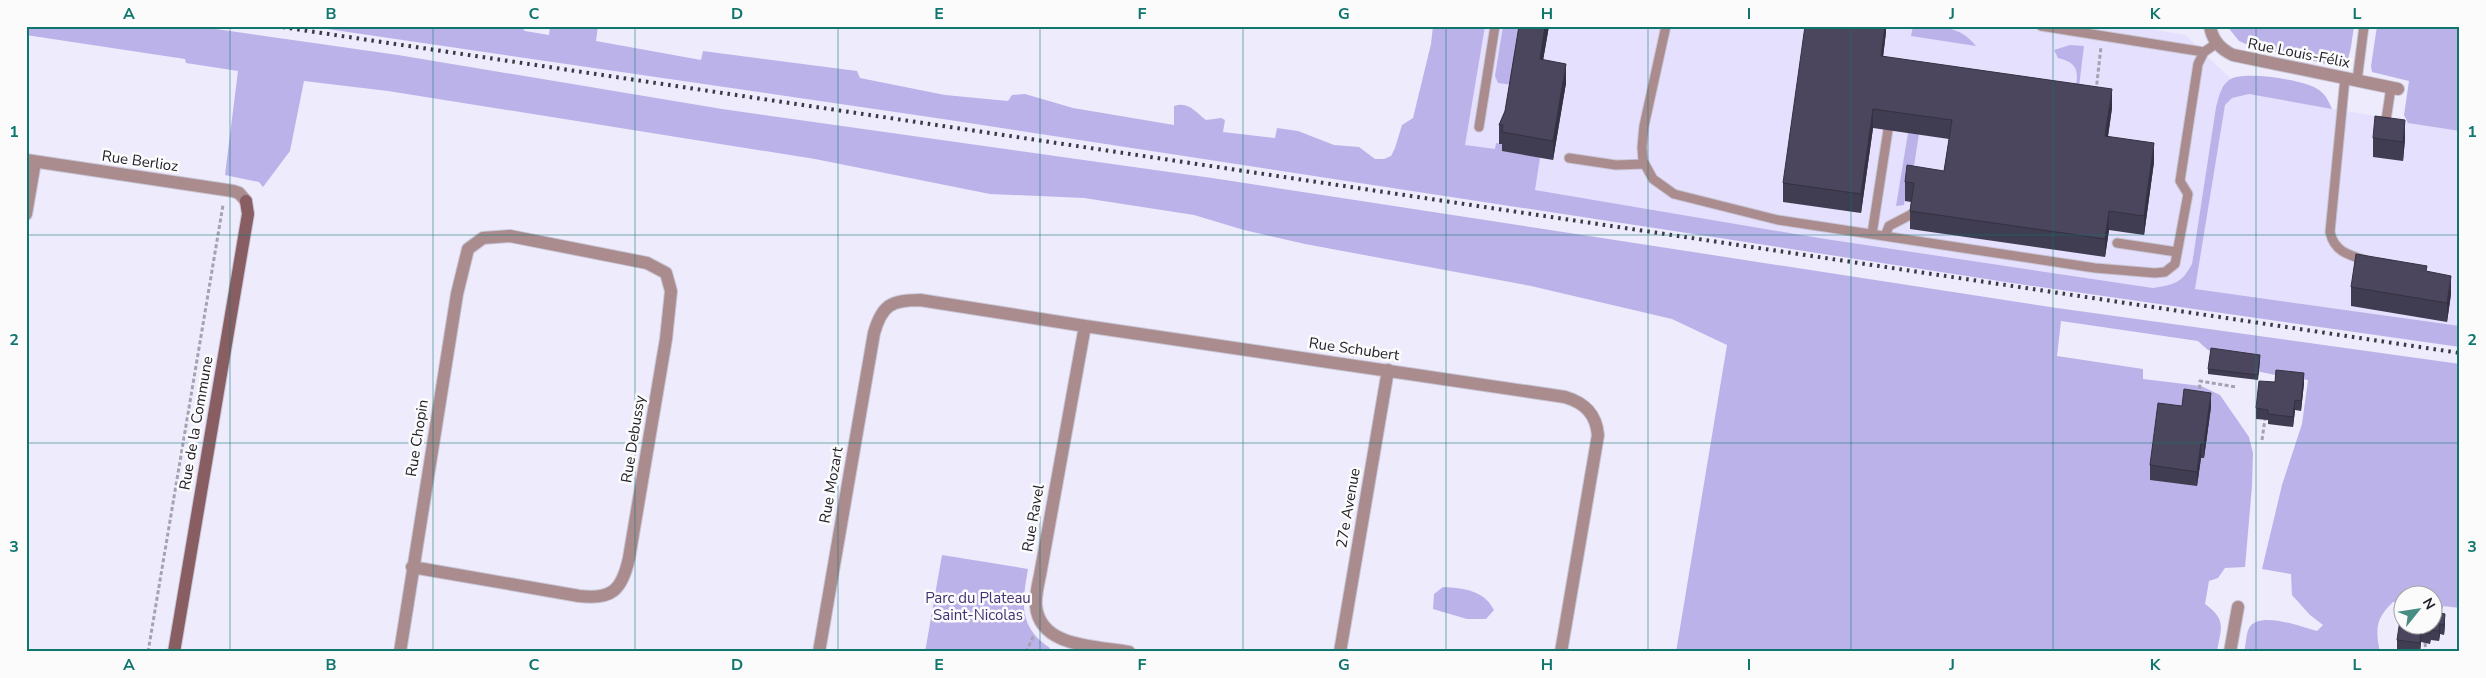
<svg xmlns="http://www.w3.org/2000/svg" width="2486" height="678" font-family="'Nunito Sans',sans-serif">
<rect width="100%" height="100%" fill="#edebfc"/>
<path fill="#e4e0fd" d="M1467,26H2132L2185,35L2231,79L2221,89L2216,107L2192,264L2185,278L2171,285L2153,288L1819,238L1442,174Z
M2249,94L2460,131V326L2195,289L2225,105L2232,98Z"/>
<path fill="#bcb2ea" d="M26,26H195L398,55L722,109L1212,178L2057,308L2460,364V608L2434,605V596H2404L2403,602H2393C2376,618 2375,629 2380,652H2244C2246,645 2246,634 2249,628C2259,610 2302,627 2317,631L2323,625L2310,615L2292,595L2291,574L2262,569L2282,485L2302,424L2308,380C2270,374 2226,370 2198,341L2061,321L2057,356L2143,369V379L2201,386L2220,395L2249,437L2253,453L2252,486L2245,567L2225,568L2218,578L2209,581L2205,604C2227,620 2221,627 2217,652H1676L1727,345L1672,319L1531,286L1305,244L1244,230L1194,215L1084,198L990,194L815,159L388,91L304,81L290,151L263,187L259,182L225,175L238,71L186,63L185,59L26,35Z
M307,26H520L525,31L549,35L550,26H598L596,41L701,60L703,51L857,71L860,78L945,95L1008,101L1012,95L1025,94L1073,108L1174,125V106C1189,101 1195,112 1206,120L1221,118L1225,120L1223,132L1275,138L1277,128L1298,131L1334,145L1359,147L1375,159H1384L1391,156L1395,148L1402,125L1413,118L1431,44L1433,26H1485L1465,145L1495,149L1496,143L1503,144L1540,158L1535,190L1819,238L2153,288C2175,284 2181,284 2192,264L2216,107C2219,97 2220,87 2229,80C2243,70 2306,80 2319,90C2326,95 2329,102 2332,109L2249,94L2232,98L2225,105L2195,289L2460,326V347L2019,284L943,119Z
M1503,26H1523L1513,85L1498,83L1495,76Z
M1913,26C1937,26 1960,25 1976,46L1911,36Z
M2227,26H2354L2351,47L2348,59L2343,65L2335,66L2248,45L2239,41Z
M2377,26H2460V131L2408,123L2404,115L2409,81L2372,72L2371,66Z
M2070,45L2084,46L2077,103C2072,82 2088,65 2058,58L2054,50Z
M1908,133L1919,134L1911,185H1907L1904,205L1896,206Z
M942,555L1028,569C1022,603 1018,627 1050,648L1049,652H925Z
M1443,587C1463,588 1484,590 1494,610L1486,619H1467L1433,609L1434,594Z"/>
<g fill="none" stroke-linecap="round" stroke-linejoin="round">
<g stroke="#c8c6d6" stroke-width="11">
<path id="lane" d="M1666,26L1644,126L1642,147L1643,161L1653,179L1674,194L1778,220L2095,268L2155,273L2165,272L2175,264L2188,194L2180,181L2198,64L2204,52L2217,43
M2041,26L2204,52
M2345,78L2330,232C2334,251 2348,255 2365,260
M2357,81L2364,26
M1479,127L1495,26
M2385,127L2391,87
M1569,158L1616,165L1645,164
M1872,234L1888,130
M1885,236L1889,226L1912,214
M2117,243L2177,252"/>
</g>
<g stroke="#c8c6d6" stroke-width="14">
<path id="street" d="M2210,26C2212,40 2220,49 2233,55L2398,89
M26,160L233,191L239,193L246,201
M26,214L35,162
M1085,326L1040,575C1038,585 1035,596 1036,606C1040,648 1097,646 1129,652
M400,652L457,294L468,249L483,238L510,236L647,263L666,273L671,291L666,339L629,558C622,590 612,600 579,596L412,567
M819,652L874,333C882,305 891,300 920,300L1085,326L1565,397C1585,403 1596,414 1598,435L1561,652
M1340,652L1388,370
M2230,652L2238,607"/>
</g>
<g stroke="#c8c6d6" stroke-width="14">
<path id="secondary" d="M174,652L248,214L246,201"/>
</g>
<path stroke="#a5a3b1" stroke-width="3" stroke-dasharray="4 2.5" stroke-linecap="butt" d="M2096,91L2101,47
M2199,395L2200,381L2236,387
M2262,440L2265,419
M2425,643L2426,652
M148,652L223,205
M1026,652L1034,635"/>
<use href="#lane" stroke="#aa8c8f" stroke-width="9"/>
<use href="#street" stroke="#aa8c8f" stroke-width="12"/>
<use href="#secondary" stroke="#885e63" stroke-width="12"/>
<path stroke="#3b3944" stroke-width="4" stroke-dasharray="2.5 5" stroke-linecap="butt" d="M275,26L2460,353"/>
</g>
<path fill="#403c51" d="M1519,26H1549L1543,60L1566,83L1553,160L1502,151V144H1499V125L1505,111Z
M1886,26V32L1883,56L2112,108L2108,137L2154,162L2144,235L2109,230L2105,257L1910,229V211L1911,202L1905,201V182L1944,171L1949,139L1873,128L1861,213L1783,202V183Z
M2373,138L2405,139L2403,161L2373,157Z
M2427,272L2451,294L2447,322L2351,306V287Z
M2260,360L2258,380L2208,374V369Z
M2275,382L2304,383L2301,411L2295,410L2293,427L2268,424V420L2256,419V408Z
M2182,406L2211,407L2204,458H2201L2197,486L2150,480V465Z
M2442,613L2445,624L2444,635L2440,634L2439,641L2431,640L2430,644L2421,642L2420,652H2411L2397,650V640Z"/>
<path fill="#343142" d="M1545,26H1549L1540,78V59Z
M1885,26H1886V32L1881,75V56Z
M1566,64V83L1553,160V141Z
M2112,89V108L2105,155V136Z
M1873,109V128L1861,213V194Z
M2405,120V139L2403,161V142Z
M2154,143V162L2144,235V216Z
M2109,211V230L2105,257V239Z
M2451,276V294L2447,322V303Z
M2304,373V383L2301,411V401Z
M2211,393V407L2204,458V444Z
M2295,400V410L2293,427V417Z
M2201,443V458L2197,486V472Z
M2445,614V624L2444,635V625Z
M2440,624V634L2439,641V631Z
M2421,632V642L2420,652V643Z"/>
<path fill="#4b465e" stroke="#343142" d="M1519,26H1545L1540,59L1566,64L1553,141L1502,132L1503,125H1499L1505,111Z
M1805,26H1885L1881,56L2112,89L2105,136L2154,143L2144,216L2109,211L2105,239L1910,211L1914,183L1905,182L1907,165L1944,171L1952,120L1873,109L1861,194L1783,183Z
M2375,116L2405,120L2403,142L2373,138Z
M2356,254L2427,266L2426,271L2451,276L2447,303L2351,287Z
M2211,348L2260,355L2258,375L2208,369Z
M2276,370L2304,373L2301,401L2295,400L2293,417L2268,414V410L2256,408L2259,381L2275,382Z
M2184,389L2211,393L2204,444L2201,443L2197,472L2150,465L2158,403L2182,406Z
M2403,600H2404V626H2434V605L2442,606L2441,613L2445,614L2444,625L2440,624L2439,631L2431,630L2430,634L2421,632L2420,643L2397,640Z"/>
<path fill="none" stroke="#0f766e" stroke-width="1" stroke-opacity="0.55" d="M230,26V652M433,26V652M635,26V652M838,26V652M1040,26V652M1243,26V652M1446,26V652M1648,26V652M1851,26V652M2053,26V652M2256,26V652M26,235H2460M26,443H2460"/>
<g text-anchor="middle" stroke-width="5" stroke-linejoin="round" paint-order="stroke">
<g font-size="15" fill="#22202a" stroke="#fbfbfb">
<text transform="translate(2299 53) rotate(11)" y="5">Rue Louis-Félix</text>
<text transform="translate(140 161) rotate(8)" y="5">Rue Berlioz</text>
<text transform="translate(1354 349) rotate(8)" y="5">Rue Schubert</text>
<text transform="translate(196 423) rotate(-80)" y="5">Rue de la Commune</text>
<text transform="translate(417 438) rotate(-81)" y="5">Rue Chopin</text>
<text transform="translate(633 439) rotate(-81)" y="5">Rue Debussy</text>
<text transform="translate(831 485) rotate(-80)" y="5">Rue Mozart</text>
<text transform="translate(1348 508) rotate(-80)" y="5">27e Avenue</text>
<text transform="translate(1033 518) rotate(-80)" y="5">Rue Ravel</text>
</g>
<g font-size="15" fill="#433173" stroke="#fbfbfb">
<text x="978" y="603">Parc du Plateau<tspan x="978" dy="17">Saint-Nicolas</tspan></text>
</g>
</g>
<rect width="2486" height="678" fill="none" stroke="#fbfbfb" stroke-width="55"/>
<g transform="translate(2418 610) rotate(60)"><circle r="24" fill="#fbfbfb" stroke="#a4a3a7"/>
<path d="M0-4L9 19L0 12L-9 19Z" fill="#478d83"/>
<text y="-8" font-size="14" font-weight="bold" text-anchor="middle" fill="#22202a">N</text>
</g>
<rect x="28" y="28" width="2430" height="622" fill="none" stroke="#0f766e" stroke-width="2"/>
<g font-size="16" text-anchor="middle" font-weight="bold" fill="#0f766e">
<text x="129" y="19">A</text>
<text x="331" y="19">B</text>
<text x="534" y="19">C</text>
<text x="737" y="19">D</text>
<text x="939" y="19">E</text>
<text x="1142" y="19">F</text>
<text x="1344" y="19">G</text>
<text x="1547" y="19">H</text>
<text x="1749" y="19">I</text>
<text x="1952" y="19">J</text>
<text x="2155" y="19">K</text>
<text x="2357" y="19">L</text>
<text x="14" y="137">1</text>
<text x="2472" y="137">1</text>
<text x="14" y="345">2</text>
<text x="2472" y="345">2</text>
<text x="14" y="552">3</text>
<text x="2472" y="552">3</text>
<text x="129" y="670">A</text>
<text x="331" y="670">B</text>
<text x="534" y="670">C</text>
<text x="737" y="670">D</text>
<text x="939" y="670">E</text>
<text x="1142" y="670">F</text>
<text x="1344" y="670">G</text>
<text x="1547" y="670">H</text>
<text x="1749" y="670">I</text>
<text x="1952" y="670">J</text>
<text x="2155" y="670">K</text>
<text x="2357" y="670">L</text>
</g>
</svg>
